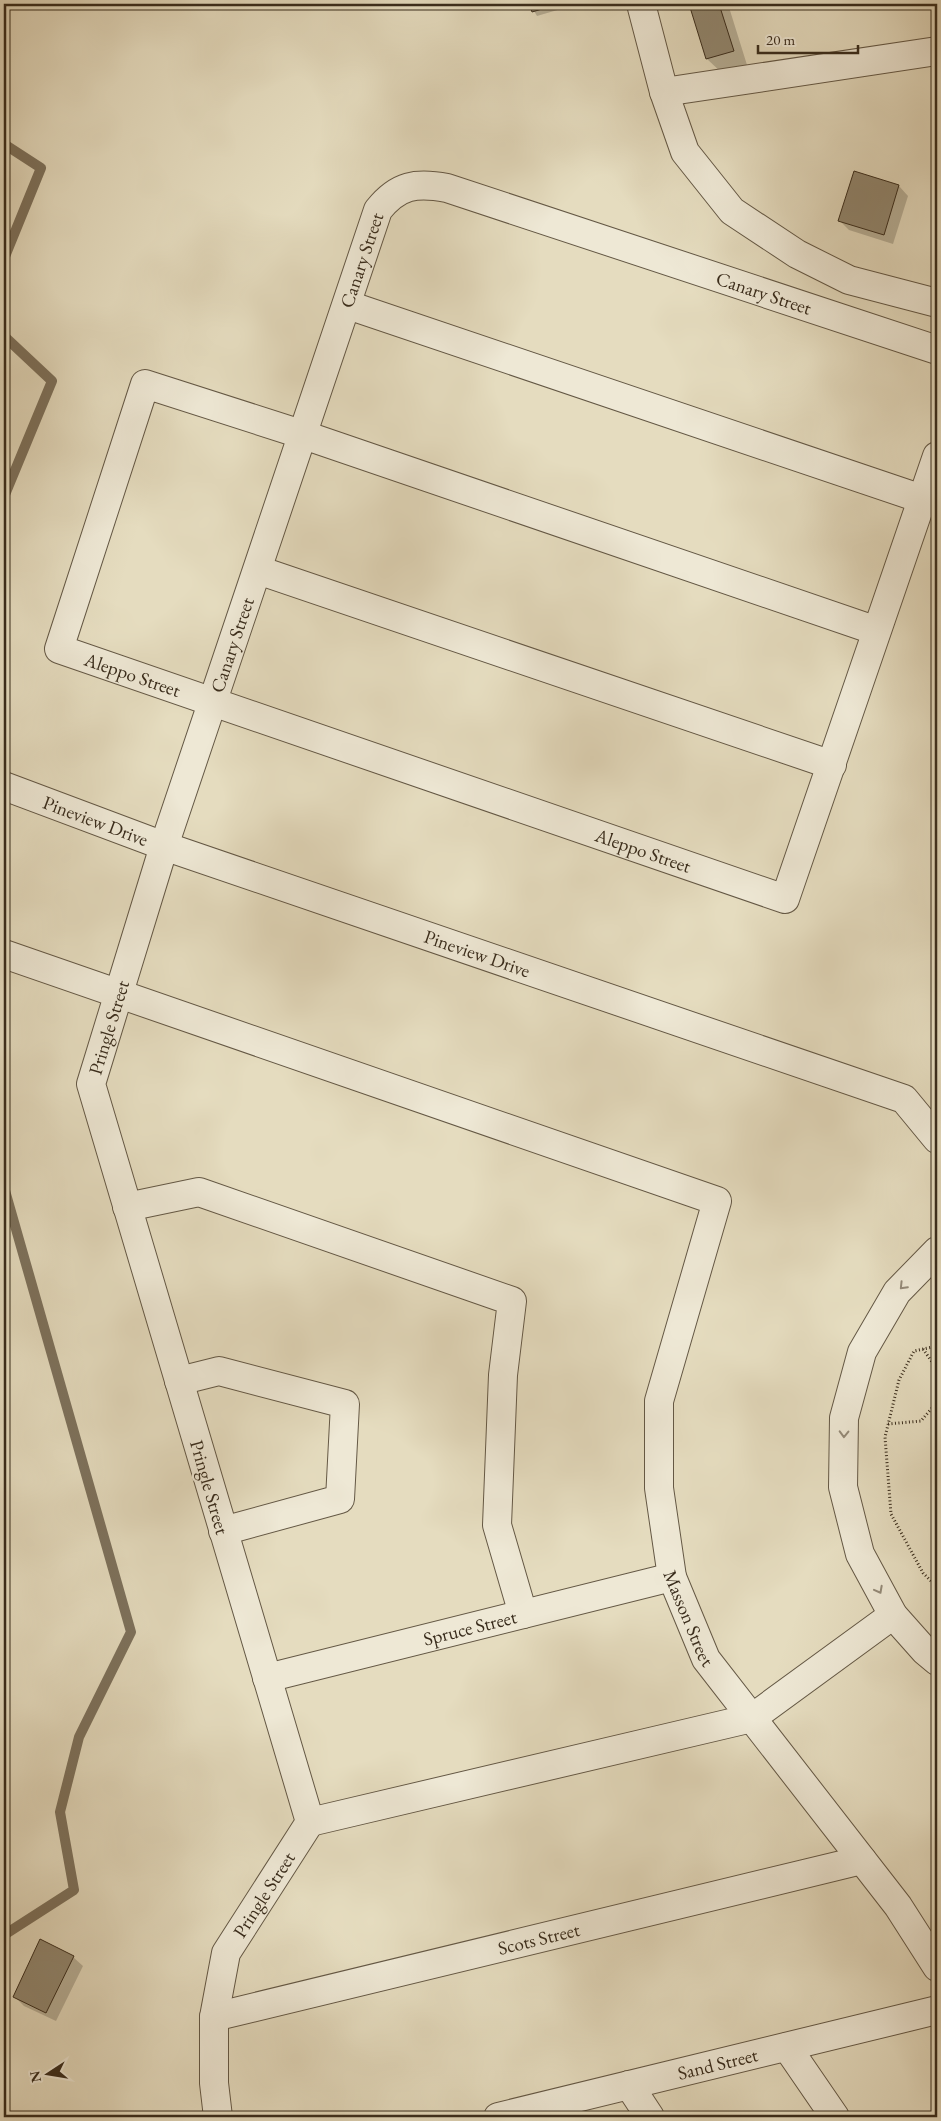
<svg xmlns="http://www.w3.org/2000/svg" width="941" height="2121" font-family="'EB Garamond',serif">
<rect width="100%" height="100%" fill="#e5dcbf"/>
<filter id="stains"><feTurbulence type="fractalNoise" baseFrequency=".004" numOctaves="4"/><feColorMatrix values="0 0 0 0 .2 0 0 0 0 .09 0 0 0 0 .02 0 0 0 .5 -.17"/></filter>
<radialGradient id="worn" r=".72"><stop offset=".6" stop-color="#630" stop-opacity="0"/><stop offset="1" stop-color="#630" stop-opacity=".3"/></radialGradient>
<path fill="#0003" d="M530,4H570L571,6L537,16Z
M690,4H728L747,65L722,73L707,59Z
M855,172L899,186L908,196L893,244L849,230L840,221Z
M73,1957L83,1966L56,2021L24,2006L14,1996Z"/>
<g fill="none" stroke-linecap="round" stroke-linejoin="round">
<path stroke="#7d725d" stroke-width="10" d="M4,144L41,168L4,259
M4,336L52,381L4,497
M4,1187L131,1632L79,1737L60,1812L74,1890L4,1935"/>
</g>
<path fill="#928871" stroke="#392c1c" d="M529,4H559L532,12Z
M689,4H719L734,51L706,59Z
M854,171L899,185L884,235L838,221Z
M40,1939L74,1956L46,2013L13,1997Z"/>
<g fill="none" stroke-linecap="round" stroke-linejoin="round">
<g stroke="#645845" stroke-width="30">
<g id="minor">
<path d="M641,4L664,92L685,152L732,211L797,254L849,280L937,303"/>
<path d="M664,92L937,51"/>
<path d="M348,305L922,499"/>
<path d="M258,570L832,765"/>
<path id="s1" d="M877,631L304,435L145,384L59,649L785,899C836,751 886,604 937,456"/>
<path id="s2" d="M4,786L164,846L904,1099L937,1139"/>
<path id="s3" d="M4,954L717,1201L659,1401V1488L672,1577L706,1659L898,1906L937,1967"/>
<path d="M127,1207L199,1192L512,1301L503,1375L497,1525L523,1614"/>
<path d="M937,1251L897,1292L862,1352L844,1418L843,1487L860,1554L893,1615L925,1651L937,1661"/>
<path d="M179,1381L219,1371L345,1404L340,1499L223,1531"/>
<path id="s4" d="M267,1678L672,1577"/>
<path d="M310,1822L752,1718L893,1615"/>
<path id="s5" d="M214,2017L862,1860"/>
<path d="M787,2047L835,2117"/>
<path d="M629,2085L650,2117"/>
<path id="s6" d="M218,2117L214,2083V2017L226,1953L310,1822L91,1084L164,846L378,210C398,185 416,182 447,188L937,350"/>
<path id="s7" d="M498,2117L937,2010"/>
</g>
</g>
<path stroke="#392c1c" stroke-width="3" stroke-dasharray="1 2.5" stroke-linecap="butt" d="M937,1346L914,1351L899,1380L885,1437L891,1514L923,1573L937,1587
M923,1349L937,1369
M888,1424L921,1421L937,1402"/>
<use href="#minor" stroke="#eee8d5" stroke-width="28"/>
</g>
<defs><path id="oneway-chevron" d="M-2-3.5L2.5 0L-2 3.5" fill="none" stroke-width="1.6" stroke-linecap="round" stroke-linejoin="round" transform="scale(1.25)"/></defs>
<g stroke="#948a78">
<use href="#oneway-chevron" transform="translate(903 1286) rotate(134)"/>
<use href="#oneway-chevron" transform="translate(844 1434) rotate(91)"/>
<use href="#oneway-chevron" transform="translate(879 1590) rotate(62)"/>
</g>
<g text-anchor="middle" stroke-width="4.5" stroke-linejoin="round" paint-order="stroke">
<g font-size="19" fill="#392c1c" stroke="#eee8d5">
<text dy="7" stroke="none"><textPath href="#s6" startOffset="1958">Canary Street</textPath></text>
<text dy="7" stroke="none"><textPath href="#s6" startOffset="2422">Canary Street</textPath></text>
<text dy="7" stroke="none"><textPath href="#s6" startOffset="1552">Canary Street</textPath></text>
<text dy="7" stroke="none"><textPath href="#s1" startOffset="1129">Aleppo Street</textPath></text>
<text dy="7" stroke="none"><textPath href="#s2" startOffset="98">Pineview Drive</textPath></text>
<text dy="7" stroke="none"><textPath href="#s1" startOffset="1669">Aleppo Street</textPath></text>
<text dy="7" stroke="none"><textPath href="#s2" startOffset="502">Pineview Drive</textPath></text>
<text dy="7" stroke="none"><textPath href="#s6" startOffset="1150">Pringle Street</textPath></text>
<text transform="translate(210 1487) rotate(74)" y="7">Pringle Street</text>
<text dy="7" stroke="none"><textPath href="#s3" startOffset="1184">Masson Street</textPath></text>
<text dy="7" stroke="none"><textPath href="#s4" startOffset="209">Spruce Street</textPath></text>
<text dy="7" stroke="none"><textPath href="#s6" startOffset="235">Pringle Street</textPath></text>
<text dy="7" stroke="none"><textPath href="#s5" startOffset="334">Scots Street</textPath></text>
<text dy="7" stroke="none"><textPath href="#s7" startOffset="226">Sand Street</textPath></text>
</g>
</g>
<rect width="941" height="2121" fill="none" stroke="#e5dcbf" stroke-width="20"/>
<rect x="5" y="5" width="931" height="2111" fill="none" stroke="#392c1c" stroke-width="2.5"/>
<rect x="10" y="10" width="921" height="2101" fill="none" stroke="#392c1c"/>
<g transform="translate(48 2074) rotate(258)" stroke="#eee8d5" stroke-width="4" paint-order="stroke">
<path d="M0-4L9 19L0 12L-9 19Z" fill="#392c1c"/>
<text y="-8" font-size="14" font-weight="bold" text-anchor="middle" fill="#392c1c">N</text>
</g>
<path d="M758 45v8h100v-8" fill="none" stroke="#392c1c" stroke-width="2.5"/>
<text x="766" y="45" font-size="15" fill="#392c1c" stroke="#eee8d5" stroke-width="4" paint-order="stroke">20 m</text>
<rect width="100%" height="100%" filter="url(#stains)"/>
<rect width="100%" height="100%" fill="url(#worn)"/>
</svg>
